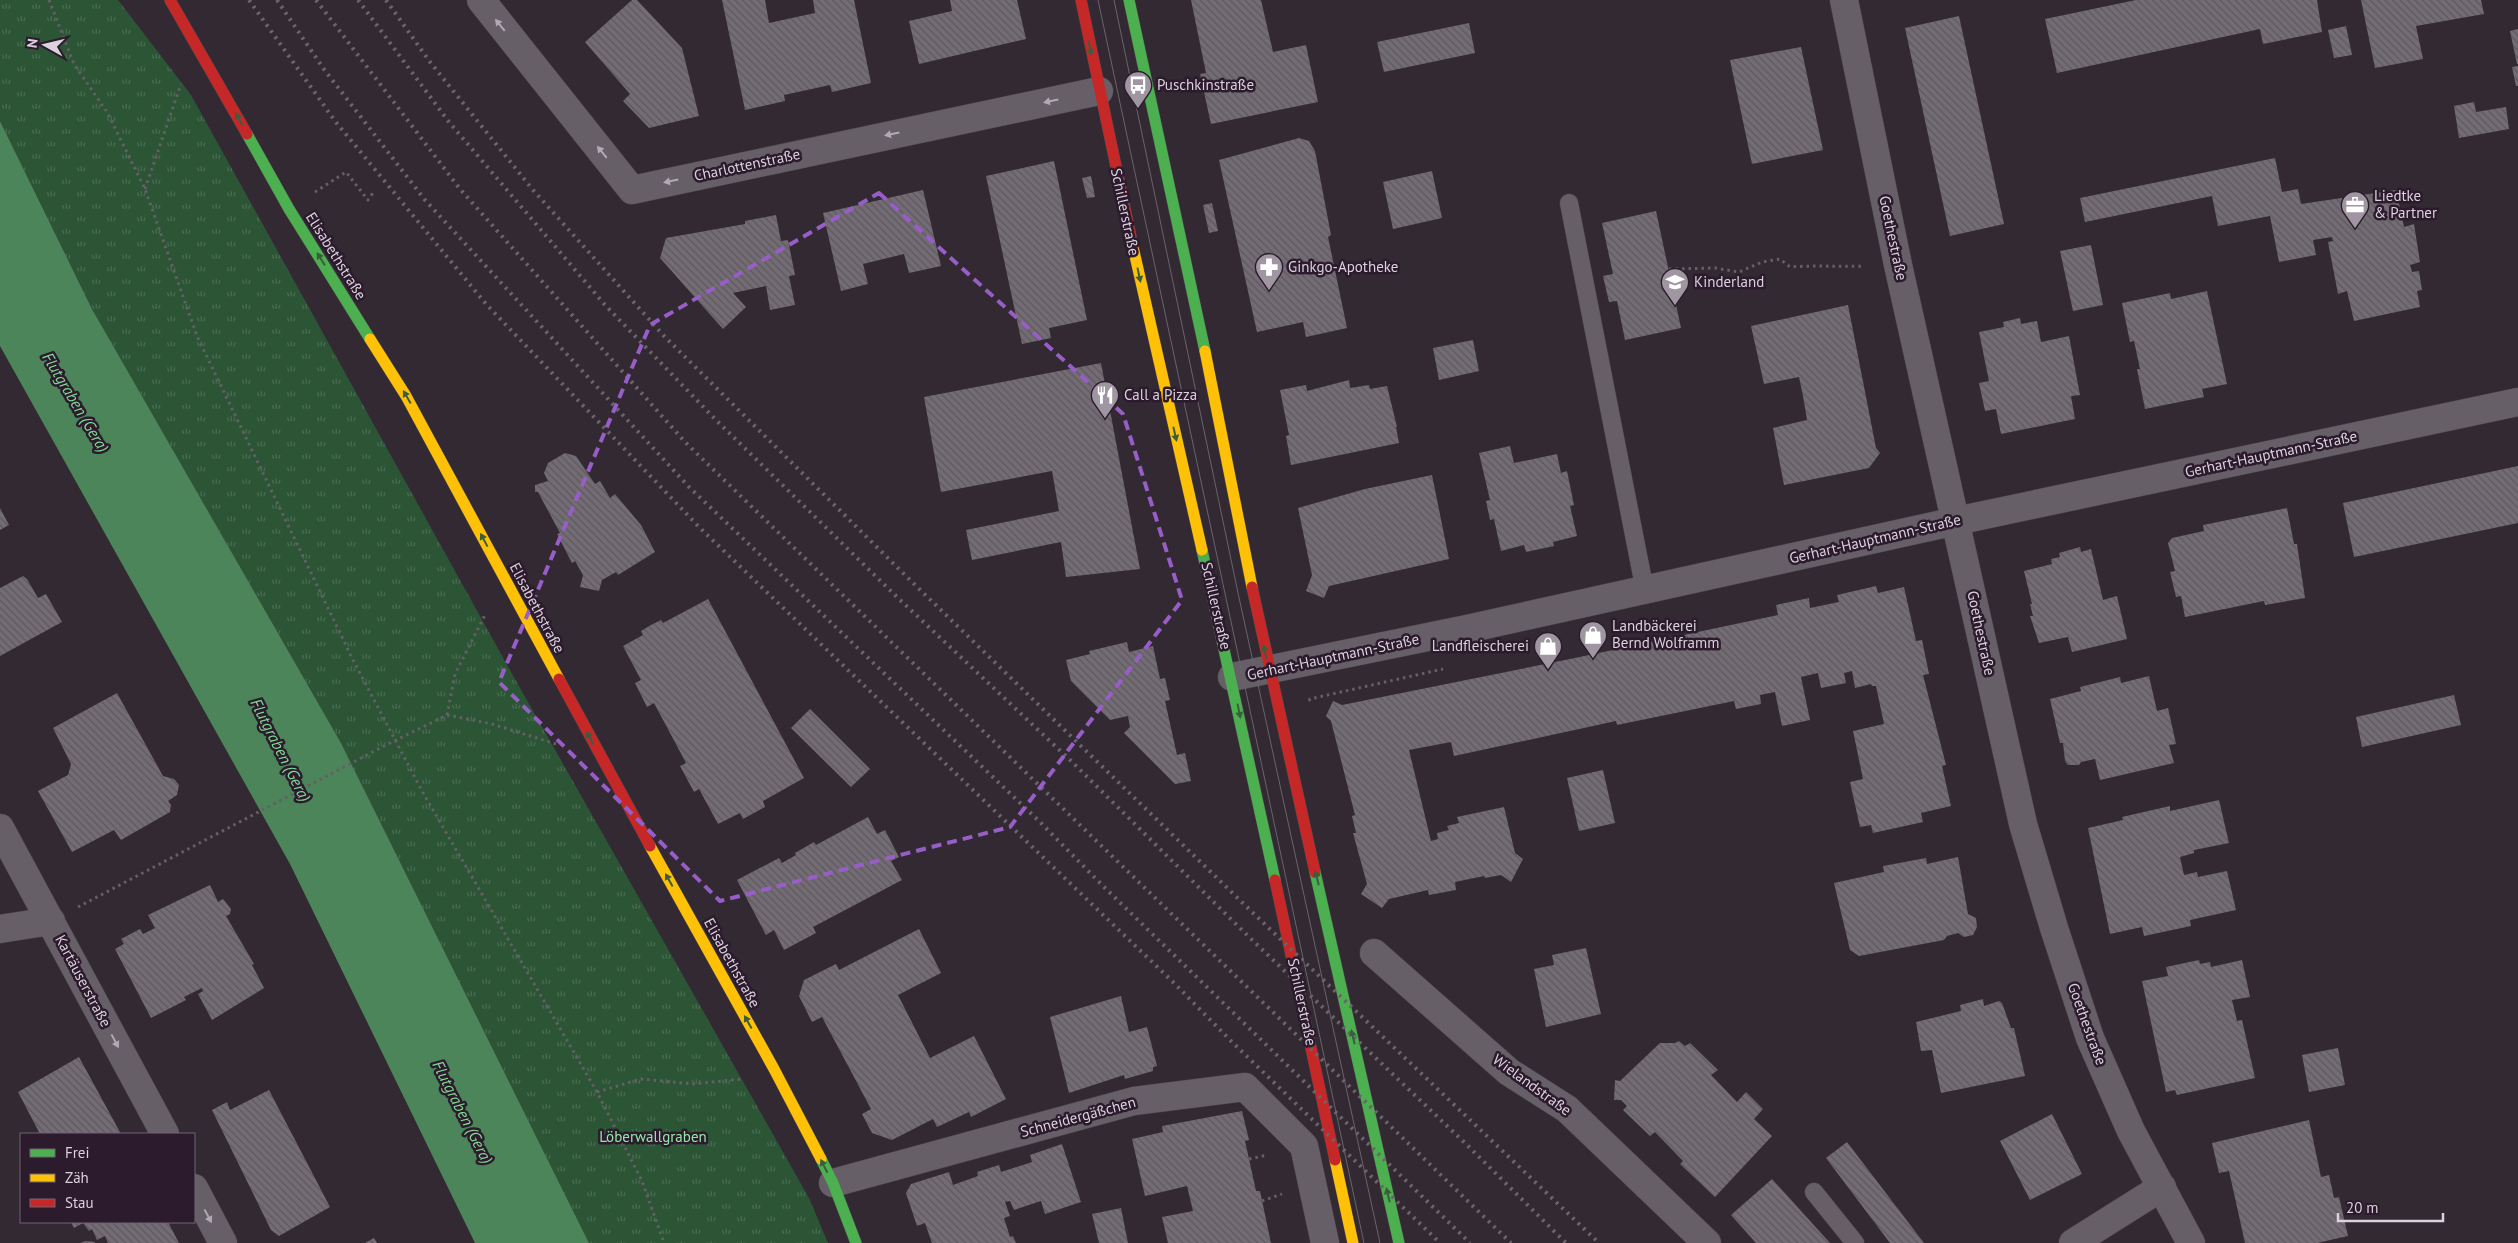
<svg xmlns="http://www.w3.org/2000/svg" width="2518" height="1243" font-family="'PT Sans',sans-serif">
<defs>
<pattern id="grass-tufts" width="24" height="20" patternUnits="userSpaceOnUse" patternTransform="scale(1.25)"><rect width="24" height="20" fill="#2c5536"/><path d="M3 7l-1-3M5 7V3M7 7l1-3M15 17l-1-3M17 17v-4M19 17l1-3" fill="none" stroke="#4a6c53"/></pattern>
<pattern id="building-back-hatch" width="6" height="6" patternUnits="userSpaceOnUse" patternTransform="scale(1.25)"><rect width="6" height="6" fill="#736c74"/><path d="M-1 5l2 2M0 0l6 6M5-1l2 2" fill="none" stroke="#5d585e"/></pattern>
</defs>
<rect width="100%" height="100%" fill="#322933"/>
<path fill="url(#grass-tufts)" d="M0,0H118L191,95L511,672L809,1198L828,1243H589L341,743L92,309L0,121Z"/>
<path fill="#4b8559" d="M0,121L92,309L341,743L589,1243H475L290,864L0,346Z"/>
<path fill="url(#building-back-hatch)" d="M632,0H637L682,48L699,116L649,128L623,101L630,94L585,42Z
M722,0H765L769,23L815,13L813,0H854L871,83L832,92L830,85L784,95L785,101L745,110Z
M950,0H1017L1026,39L919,64L909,21L952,11Z
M1191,0H1261L1273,52L1306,45L1318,102L1211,124L1200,74L1206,73Z
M2136,0H2317L2322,32L2263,44L2260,29L2057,73L2045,19Z
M2361,0H2481L2484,14L2416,26L2423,59L2375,68Z
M1959,16L2004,224L1950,236L1905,28Z
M1469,23L1475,53L1384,72L1377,42Z
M2346,26L2352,55L2334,58L2328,30Z
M2518,29V64H2517L2510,31Z
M1801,47L1823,150L1752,164L1730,60Z
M2518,66V86H2516L2512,67Z
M2474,102L2476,112L2506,107L2509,129L2459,138L2454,106Z
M1299,138L1309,141L1315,151L1331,235L1328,237L1347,328L1306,337L1303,322L1257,332L1219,160Z
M2275,158L2282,192L2298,189L2301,204L2396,190L2404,227L2414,224L2420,262L2410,265L2412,272L2419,271L2422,290L2417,291L2420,307L2354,321L2347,291L2338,294L2328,242L2333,241L2332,237L2313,240L2316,255L2279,262L2270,216L2218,226L2212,196L2085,222L2080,198Z
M1054,161L1087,320L1049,328L1051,338L1022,344L986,176Z
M1432,171L1442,218L1393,229L1383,182Z
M1091,176L1095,197L1087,198L1082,178Z
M923,190L941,266L909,273L904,254L863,264L868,284L841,291L823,213Z
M1212,203L1218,231L1209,233L1203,205Z
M1656,211L1681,328L1625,340L1617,301L1609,302L1603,276L1613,274L1602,223Z
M776,215L781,241L788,240L795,275L789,276L795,305L770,310L766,286L733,293L746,307L723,329L660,258L666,238L745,224V221Z
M2091,245L2103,305L2073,311L2060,251Z
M2207,291L2227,384L2202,389L2204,397L2145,409L2137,369H2140L2134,341L2130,342L2122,303L2170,293L2171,299Z
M1848,305L1876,448L1880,453L1869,468L1784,485L1773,428L1807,420L1803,396L1799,377L1764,384L1751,326Z
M2020,318L2021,324L2037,321L2041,342L2069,336L2080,395L2071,396L2075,419L2001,434L1996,409L1985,411L1979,383L1989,381L1979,332L2004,327L2003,322Z
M1473,340L1479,371L1439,380L1433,348Z
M1101,363L1140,569L1066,577L1061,542L972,560L966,530L1059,511L1052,471L941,492L924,397Z
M1349,380L1350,388L1369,385L1370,389L1387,386L1397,427H1396L1399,443L1291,465L1286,436L1289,435L1280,390L1306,385L1307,391Z
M1510,446L1514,463L1557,454L1561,473L1567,471L1574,505L1570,506L1577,536L1553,542L1554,546L1526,552L1524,545L1501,551L1494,519L1490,520L1486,501L1490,500L1479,453Z
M565,453L576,456L595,484L600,481L610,498L615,494L641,525L655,552L618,575L616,572L602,580L599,591L580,587L583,575L575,561L572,563L557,534L560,533L538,492H535V485L548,481L544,473L548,463Z
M2518,466V523L2354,557L2343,503Z
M1432,475L1449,559L1329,586L1324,598L1306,591L1312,575L1298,508L1365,489Z
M0,508L9,525L0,530Z
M2287,508L2294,544H2297L2305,598L2265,605L2264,601L2185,617L2181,596L2176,597L2170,572L2175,571L2168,543L2172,538L2204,531L2203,525Z
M2080,547L2081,552L2091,549L2103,600L2117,596L2127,639L2072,652L2068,637L2039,643L2030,616H2033L2030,604H2032L2024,571L2052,564L2051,559L2060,557L2059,553Z
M23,576L27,579L38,598L46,594L62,622L0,656V588Z
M1876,586L1878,593L1904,587L1916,641L1922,640L1929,674L1923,675L1946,765L1942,766L1951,806L1921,813L1923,822L1873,833L1871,825L1860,827L1850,782L1863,779L1853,731L1884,724L1876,686H1872L1871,684L1855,688L1852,671L1844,673L1846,683L1821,688L1818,673L1801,677L1810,720L1782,726L1775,692L1760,695L1761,704L1736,709L1734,701L1617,725L1616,721L1454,756L1451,742L1409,750L1431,841L1438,839L1437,833L1449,830L1447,826L1459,823L1457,817L1504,807L1515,853L1523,859L1511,882L1501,875L1485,878L1484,876L1455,882L1456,890L1429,895L1428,890L1389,899L1382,908L1361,894L1367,884L1353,833H1356L1352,816L1355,815L1331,721L1326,716L1333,701L1342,705L1575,658L1778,615L1776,605L1809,598L1810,608L1839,602L1837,595Z
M708,599L804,778L763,801L765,807L743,819L740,813L718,824L699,789L694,792L680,766L686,763L654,703L647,707L635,683L641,680L623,646L643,635L641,631L651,625L661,620L663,623Z
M1127,642L1129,652L1153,646L1160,679L1165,678L1170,700L1165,701L1177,755L1185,753L1191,781L1175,784L1124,733L1130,727L1128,716L1110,720L1071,681L1066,660L1090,654L1089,651Z
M2149,676L2157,711L2168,708L2176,744L2169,745L2174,763L2100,780L2095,759L2081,762L2079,765H2068L2065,761L2063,743H2060L2050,699L2081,691L2080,687L2120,677L2121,683Z
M117,693L163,776L174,779L179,785L177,795L168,801L171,805L170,812L121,840L114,830L72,852L38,791L68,775L71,764L53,728Z
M2454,695L2461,725L2362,747L2356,717Z
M810,709L870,769L851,787L791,728Z
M1603,770L1615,823L1579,831L1567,778Z
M2219,800L2229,843L2194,850V853L2180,857L2184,875L2197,872L2198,877L2227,871L2236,910L2190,920L2191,926L2144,936L2142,927L2110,934L2088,828L2123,820L2122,817L2170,806V811Z
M868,817L877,834L885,830L899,857L891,861L902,880L813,927L816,933L784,950L774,930L766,935L737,880L779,858L782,863L796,855L795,853L814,842L816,845Z
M1958,857L1968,914L1976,918L1977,927L1973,935L1964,937L1958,933L1947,936L1944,940L1859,956L1850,950L1834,883L1884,872L1883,866L1926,858L1927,864Z
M210,885L218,902L223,899L231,909L230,914L226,916L254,964L252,965L264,988L212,1020L198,994L203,991L202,988L184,997L186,1000L151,1018L115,949L124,944L121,939L140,929L143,934L155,928L148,915Z
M919,929L941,973L898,995L930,1058L974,1036L1006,1099L971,1117L969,1112L937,1127L933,1119L892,1140L872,1133L862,1114L871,1109L822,1017L812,1022L799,996L804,980L836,964L839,970Z
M1586,948L1601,1014L1546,1027L1534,969L1554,965L1552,955Z
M2199,960L2200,964L2210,962L2211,967L2242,960L2250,997L2232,1000L2237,1021L2242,1020L2255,1078L2177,1095L2175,1090L2166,1092L2142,981L2168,976L2166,967Z
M1121,996L1129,1032L1147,1027L1157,1066L1153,1067V1071L1125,1079L1124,1075L1069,1093L1050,1017Z
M1983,999L1984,1006L1999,1001L2002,1003L2011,1028H2014L2025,1076L1941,1093L1932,1050L1921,1051L1916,1022L1961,1011L1960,1005Z
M1679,1041L1685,1046L1690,1043L1718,1070L1711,1075L1737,1102L1746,1092L1763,1109L1754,1119L1772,1136L1715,1197L1680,1164L1683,1161L1655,1132L1650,1136L1623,1110L1627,1106L1621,1100H1614L1615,1080L1620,1081L1660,1043H1675Z
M2338,1048L2345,1085L2309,1092L2302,1055Z
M79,1057L121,1134H40L18,1092Z
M269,1090L330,1207L279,1236L271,1230L212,1110L227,1102L230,1110Z
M1242,1111L1249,1140L1245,1141L1249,1159L1256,1191H1260L1271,1243H1168L1162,1217L1193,1211L1187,1186L1145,1196L1132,1139L1163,1132L1162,1126Z
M2052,1114L2082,1174L2030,1200L2000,1141Z
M2309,1120L2321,1177L2329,1175L2334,1198L2339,1197L2348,1236L2317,1243H2245L2229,1171L2219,1173L2212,1143Z
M1847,1142L1924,1243H1890L1826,1158Z
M1062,1144L1081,1202L1045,1214L1041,1201L1014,1210L1010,1201L1005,1202L1010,1216L1004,1218L1010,1237L1013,1236L1016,1243H932L925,1223L917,1226L906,1193L911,1184L949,1172L953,1185L978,1176L977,1172L999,1165L1001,1172L1032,1162L1030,1155Z
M1772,1179L1830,1243H1756L1731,1215Z
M1121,1208L1128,1243H1099L1092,1214Z
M71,1222H168L179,1243H108L105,1236L97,1240L92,1229L89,1231L83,1223L74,1228Z
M374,1238L377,1243H365Z
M86,1241L95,1242V1243H80Z"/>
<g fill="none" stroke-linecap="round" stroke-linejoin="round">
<g stroke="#4c454d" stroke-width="19">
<path id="lane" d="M1569,203L1645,591
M1814,1192L1855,1243"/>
</g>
<g stroke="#4c454d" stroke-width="29">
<path id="street" d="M481,0L632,190L1099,91
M1844,0L1898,265L2023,824L2054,928L2090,1038L2131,1131L2191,1243
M1232,677L1467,629L1956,521L2518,402
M0,828L165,1134
M0,929L51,921
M1374,953L1509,1072L1567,1109L1707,1243
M833,1183L1134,1101L1245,1087L1304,1146L1325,1243
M194,1188L223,1243
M2073,1243L2162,1187"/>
</g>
<g stroke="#4c454d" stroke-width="12">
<path id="fast" d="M1129,0L1205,351
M247,134L289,209L370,339
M1202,550L1275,880
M1315,872L1399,1243
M821,1159L833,1183L856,1243"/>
</g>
<g stroke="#4c454d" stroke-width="12">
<path id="slow" d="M1133,247L1202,550
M370,339L406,396L559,679
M1205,351L1252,587
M650,846L774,1069L821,1159
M1335,1160L1353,1243"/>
</g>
<g stroke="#4c454d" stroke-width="12">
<path id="jam" d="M170,0L247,134
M1081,0L1133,247
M1252,587L1315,872
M559,679L650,846
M1275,880L1335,1160"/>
</g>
<path stroke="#655f66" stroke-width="3" stroke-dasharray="2.5 4" stroke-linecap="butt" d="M49,0L74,64L107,112L145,189L197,336L352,658L422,791L597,1092L642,1181L664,1243
M145,189L181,84
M315,192L346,172L368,200L373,193
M1669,269L1715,268L1739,272L1762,262L1780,259L1790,267C1815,265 1839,267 1865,266
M1309,701L1310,699L1443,669
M447,715L492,724L556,744
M78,907L384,746L447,715L455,674L486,613
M597,1092L641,1079L693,1084L742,1079
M1249,1159L1268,1155
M1262,1201L1282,1194"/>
<use href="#lane" stroke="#665f67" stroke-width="18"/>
<use href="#street" stroke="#665f67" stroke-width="28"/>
<use href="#fast" stroke="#4caf50" stroke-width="11"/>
<use href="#slow" stroke="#ffc107" stroke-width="11"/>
<use href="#jam" stroke="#c62828" stroke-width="11"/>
<path stroke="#6a646b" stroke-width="1" d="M1098,0L1364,1243
M1114,0L1238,593L1380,1243"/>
<path stroke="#6a646b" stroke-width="4" stroke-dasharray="2.5 5" stroke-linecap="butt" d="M249,0L335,121L486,304L700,528L1173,982L1231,1041L1440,1243
M277,0L323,68L425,200L689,487L1040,822L1103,886L1470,1243
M316,0L460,189L685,442L1511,1243
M358,0L449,122L605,305L715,419L898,598L1069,759L1248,936L1466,1144L1566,1243
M386,0L430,62L533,190L664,336L910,580L1251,911L1599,1243"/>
</g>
<defs><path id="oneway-solid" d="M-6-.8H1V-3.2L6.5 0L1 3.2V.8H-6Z" transform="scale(1.25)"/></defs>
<g fill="#b3a9b4">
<use href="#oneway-solid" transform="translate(500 25) rotate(-129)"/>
<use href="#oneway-solid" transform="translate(1051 101) rotate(168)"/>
<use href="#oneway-solid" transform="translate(892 134) rotate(168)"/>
<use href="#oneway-solid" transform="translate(602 152) rotate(-129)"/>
<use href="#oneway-solid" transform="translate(671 181) rotate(168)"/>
<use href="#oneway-solid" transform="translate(115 1041) rotate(62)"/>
<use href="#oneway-solid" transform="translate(208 1216) rotate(62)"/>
</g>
<g fill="#3a5e3d">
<use href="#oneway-solid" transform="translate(1090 48) rotate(79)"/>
<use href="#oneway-solid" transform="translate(239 119) rotate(-119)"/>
<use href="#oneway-solid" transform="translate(321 259) rotate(-122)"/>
<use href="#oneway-solid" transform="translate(1139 275) rotate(78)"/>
<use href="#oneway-solid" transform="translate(407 397) rotate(-120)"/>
<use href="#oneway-solid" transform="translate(1175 434) rotate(77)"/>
<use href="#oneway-solid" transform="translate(484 540) rotate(-118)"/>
<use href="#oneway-solid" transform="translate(1265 652) rotate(-102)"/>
<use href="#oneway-solid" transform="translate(1239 711) rotate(78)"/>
<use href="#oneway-solid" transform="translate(590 738) rotate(-119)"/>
<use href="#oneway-solid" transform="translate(1317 878) rotate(-103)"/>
<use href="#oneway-solid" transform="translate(669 880) rotate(-119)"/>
<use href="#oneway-solid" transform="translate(748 1022) rotate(-119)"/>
<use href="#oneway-solid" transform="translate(1353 1037) rotate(-103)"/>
<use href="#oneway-solid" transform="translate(824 1166) rotate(-117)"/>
<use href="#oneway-solid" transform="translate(1388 1195) rotate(-103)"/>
</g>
<path fill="none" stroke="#985ec8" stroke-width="4" stroke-dasharray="10 6" stroke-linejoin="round" d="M879,193L1123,414L1182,600L1010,827L720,901L499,682L650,325Z"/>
<defs>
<g id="bus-pin" transform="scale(1.4375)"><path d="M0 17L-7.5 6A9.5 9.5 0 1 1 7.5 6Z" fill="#a096a2" stroke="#2b1b2d"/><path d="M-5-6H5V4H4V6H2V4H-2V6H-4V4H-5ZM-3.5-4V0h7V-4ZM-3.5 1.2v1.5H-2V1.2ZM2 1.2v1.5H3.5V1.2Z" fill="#fff"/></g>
<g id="office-pin" transform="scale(1.4375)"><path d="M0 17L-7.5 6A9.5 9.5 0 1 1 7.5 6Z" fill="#a096a2" stroke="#2b1b2d"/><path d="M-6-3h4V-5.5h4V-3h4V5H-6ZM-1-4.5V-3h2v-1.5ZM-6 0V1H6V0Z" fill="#fff"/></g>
<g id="pharmacy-pin" transform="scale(1.4375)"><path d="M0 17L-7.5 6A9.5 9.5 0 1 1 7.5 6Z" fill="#a096a2" stroke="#2b1b2d"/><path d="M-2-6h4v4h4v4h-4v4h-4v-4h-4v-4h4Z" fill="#fff"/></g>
<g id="school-pin" transform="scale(1.4375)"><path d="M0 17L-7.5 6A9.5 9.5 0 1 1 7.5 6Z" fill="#a096a2" stroke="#2b1b2d"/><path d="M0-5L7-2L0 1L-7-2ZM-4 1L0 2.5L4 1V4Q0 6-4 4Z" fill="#fff"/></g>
<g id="restaurant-pin" transform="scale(1.4375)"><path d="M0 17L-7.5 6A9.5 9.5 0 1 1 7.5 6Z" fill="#a096a2" stroke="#2b1b2d"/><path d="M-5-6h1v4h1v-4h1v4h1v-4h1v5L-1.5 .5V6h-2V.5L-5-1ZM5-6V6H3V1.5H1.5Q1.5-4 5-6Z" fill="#fff"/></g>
<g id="shop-pin" transform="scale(1.4375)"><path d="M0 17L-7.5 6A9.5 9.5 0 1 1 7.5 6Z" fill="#a096a2" stroke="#2b1b2d"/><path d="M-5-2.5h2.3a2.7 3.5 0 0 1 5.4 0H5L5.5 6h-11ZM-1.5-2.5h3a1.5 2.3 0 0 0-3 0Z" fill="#fff"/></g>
</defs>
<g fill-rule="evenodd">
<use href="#bus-pin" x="1138" y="85"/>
<use href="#office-pin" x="2355" y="205"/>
<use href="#pharmacy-pin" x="1269" y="267"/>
<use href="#school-pin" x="1675" y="282"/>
<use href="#restaurant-pin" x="1105" y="395"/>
<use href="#shop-pin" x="1593" y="635"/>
<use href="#shop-pin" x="1548" y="646"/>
</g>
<g text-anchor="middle" stroke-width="5" stroke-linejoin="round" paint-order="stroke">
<g font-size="15" fill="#dcd1dd" stroke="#2b1b2d" text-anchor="start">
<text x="1157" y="90">Puschkinstraße</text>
<text x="2374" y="201">Liedtke<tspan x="2374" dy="17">&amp; Partner</tspan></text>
<text x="1288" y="272">Ginkgo-Apotheke</text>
<text x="1694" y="287">Kinderland</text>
<text x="1124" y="400">Call a Pizza</text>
<text x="1612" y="631">Landbäckerei<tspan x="1612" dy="17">Bernd Wolframm</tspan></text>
<text x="1529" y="651" text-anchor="end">Landfleischerei</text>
</g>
<g font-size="15" fill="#dcd1dd" stroke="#2b1b2d">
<text transform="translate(747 165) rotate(-12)" y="5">Charlottenstraße</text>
<text transform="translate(1125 212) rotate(78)" y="5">Schillerstraße</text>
<text transform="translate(1893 238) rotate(78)" y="5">Goethestraße</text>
<text transform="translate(336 256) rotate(58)" y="5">Elisabethstraße</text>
<text transform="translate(2271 454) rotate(-12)" y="5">Gerhart-Hauptmann-Straße</text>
<text transform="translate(1875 539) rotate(-13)" y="5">Gerhart-Hauptmann-Straße</text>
<text transform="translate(1216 606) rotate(77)" y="5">Schillerstraße</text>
<text transform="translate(537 608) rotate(62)" y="5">Elisabethstraße</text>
<text transform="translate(1981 633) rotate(78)" y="5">Goethestraße</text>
<text transform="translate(1333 657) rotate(-12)" y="5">Gerhart-Hauptmann-Straße</text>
<text transform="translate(732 963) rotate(61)" y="5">Elisabethstraße</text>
<text transform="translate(83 981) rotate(62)" y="5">Kartäuserstraße</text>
<text transform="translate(1302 1002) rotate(78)" y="5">Schillerstraße</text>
<text transform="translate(2087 1024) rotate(70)" y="5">Goethestraße</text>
<text transform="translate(1532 1085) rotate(36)" y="5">Wielandstraße</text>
<text transform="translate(1078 1117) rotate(-15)" y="5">Schneidergäßchen</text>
</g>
<g font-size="15" fill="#90eaa3" stroke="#2b1b2d">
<text x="653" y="1142">Löberwallgraben</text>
</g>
<g font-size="16" font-style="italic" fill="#81da94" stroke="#2b1b2d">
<text transform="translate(76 402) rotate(59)" y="6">Flutgraben (Gera)</text>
<text transform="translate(281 750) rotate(63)" y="6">Flutgraben (Gera)</text>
<text transform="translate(463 1112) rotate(63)" y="6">Flutgraben (Gera)</text>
</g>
</g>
<rect x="20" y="1133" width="175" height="90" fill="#2b1b2d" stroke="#726473"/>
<rect x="30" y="1149" width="25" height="8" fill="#4caf50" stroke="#726473"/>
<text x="65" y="1158" font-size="15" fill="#dcd1dd">Frei</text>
<rect x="30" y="1174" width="25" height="8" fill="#ffc107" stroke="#726473"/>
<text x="65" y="1183" font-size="15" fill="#dcd1dd">Zäh</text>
<rect x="30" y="1199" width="25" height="8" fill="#c62828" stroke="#726473"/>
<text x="65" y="1208" font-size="15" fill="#dcd1dd">Stau</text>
<g transform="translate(45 45) rotate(278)" stroke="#2b1b2d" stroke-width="4" paint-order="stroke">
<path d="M0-4L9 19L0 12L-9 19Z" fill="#dcd1dd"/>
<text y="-8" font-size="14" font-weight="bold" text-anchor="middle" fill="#dcd1dd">N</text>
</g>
<path d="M2338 1213v8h105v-8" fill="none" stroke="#dcd1dd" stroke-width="2.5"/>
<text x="2346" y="1213" font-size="15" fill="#dcd1dd" stroke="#2b1b2d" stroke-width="4" paint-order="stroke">20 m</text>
</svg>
